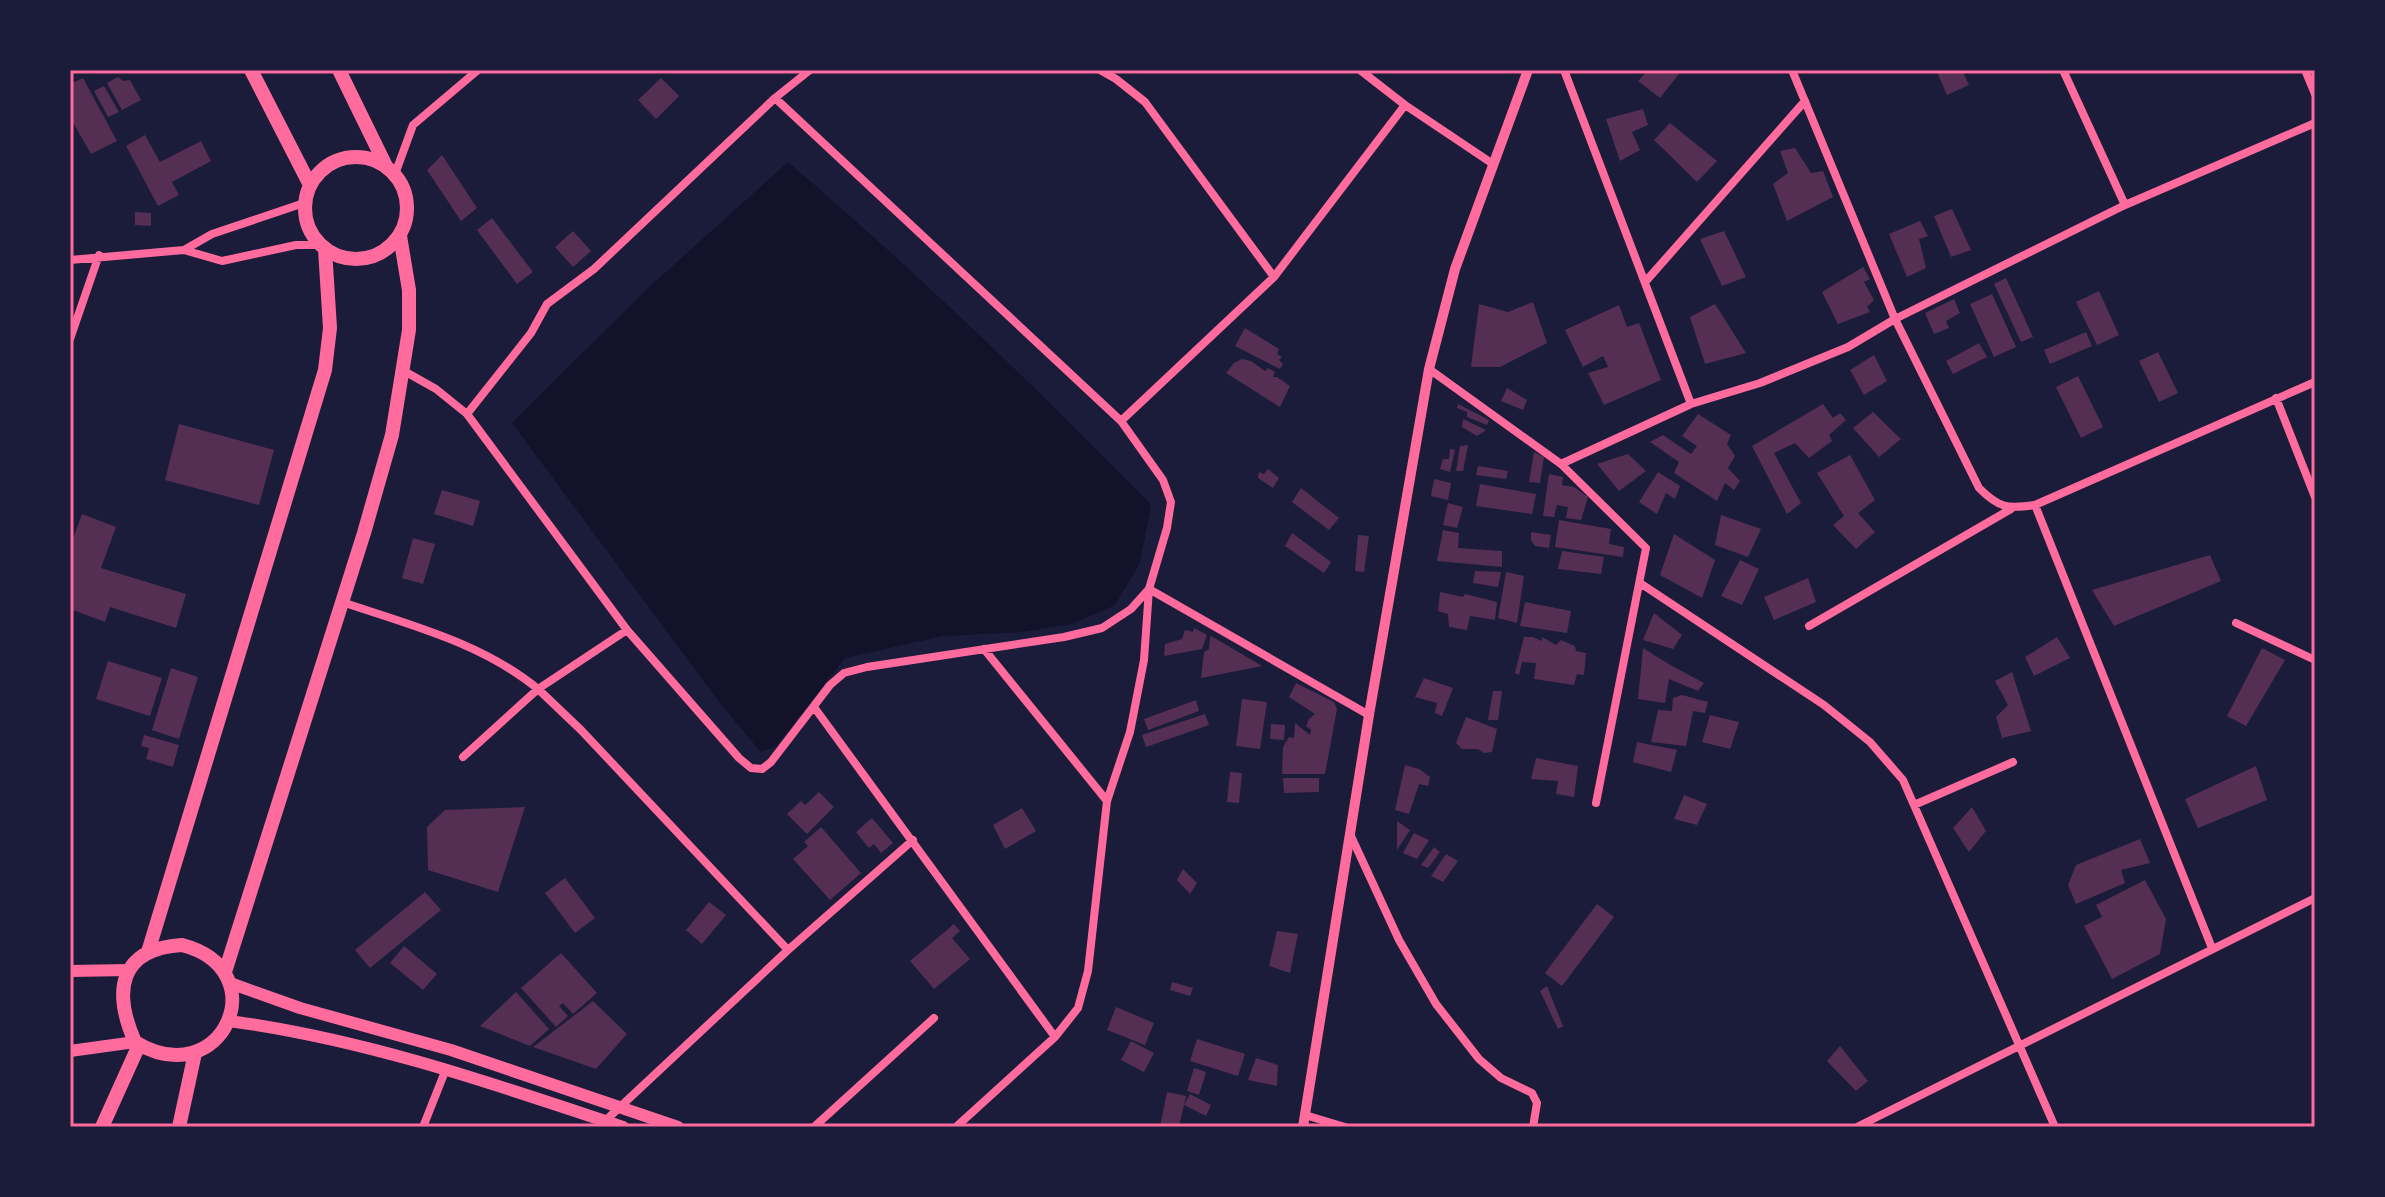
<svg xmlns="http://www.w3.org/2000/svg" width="2385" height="1197" font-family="Figtree,sans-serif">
<rect width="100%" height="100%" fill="#1b1b3a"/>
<path fill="#12122b" d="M788,162C914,270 1035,386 1151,505L1140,563L1115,605L1072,624L1022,632L943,636L845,658L776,746L761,752L723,707L512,423L646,290Z"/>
<path fill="#542f53" d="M1648,70H1682L1660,98L1638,81Z
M1936,70H1962L1969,85L1947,95Z
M118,77L123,81L130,80L141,100L122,110L107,83Z
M83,78L117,141L91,154L70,117V84Z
M661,78L679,96L656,119L638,100Z
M104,86L119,112L108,117L94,91Z
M1643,109L1648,125L1632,132L1640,150L1620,161L1606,119Z
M1670,123L1717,161L1697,182L1654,140Z
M145,135L160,162L201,141L211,161L172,182L179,195L158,206L126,146Z
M1795,148L1811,173L1823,171L1833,197L1787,221L1773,184L1788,173L1780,151Z
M442,155L477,208L461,221L427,170Z
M1952,209L1971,250L1951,257L1934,216Z
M135,212L151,213V226L135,225Z
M492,218L533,272L517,284L477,230Z
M1920,221L1928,236L1919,239L1926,268L1907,277L1889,234Z
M573,231L591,251L573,267L555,247Z
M1724,231L1746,277L1722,286L1700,239Z
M1863,267L1870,279L1864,282L1874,300L1867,307L1870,312L1838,324L1822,292Z
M2006,278L2033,337L2021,342L1994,284Z
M2099,291L2119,335L2097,345L2076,302Z
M1992,294L2016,347L1994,357L1970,304Z
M1954,299L1960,313L1946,321L1949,328L1934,334L1925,313Z
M1533,302L1547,343L1500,367H1471L1479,304L1508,312Z
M1715,304L1746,353L1705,364L1690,317Z
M1619,305L1627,327L1639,323L1661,380L1604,405L1588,373L1608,367L1603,356L1583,367L1565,330Z
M1245,328L1279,349L1277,354L1282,357L1279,360L1283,364L1280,369L1235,346Z
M2086,332L2092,346L2050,364L2044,350Z
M1979,343L1987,357L1953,374L1946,361Z
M2158,352L2178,393L2159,402L2139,361Z
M1874,355L1887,381L1864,395L1850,370Z
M1242,359L1251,361L1265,371L1268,368L1275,372L1273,377H1277L1290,386L1280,407L1226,373L1234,363Z
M2078,376L2103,427L2081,438L2056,387Z
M1507,388L1527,400L1523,410L1501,401Z
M1458,404L1489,420L1487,425L1467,417V412L1457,408Z
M1823,404L1833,418L1840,413L1846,420L1829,435L1832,441L1809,458L1795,443L1774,453L1801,503L1787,514L1752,446Z
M1873,412L1901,439L1879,457L1853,428Z
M1698,414L1731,435L1727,444L1735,456L1728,468L1740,481L1734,490L1725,483L1717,501L1674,473L1679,462L1650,442L1663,435L1691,454L1697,446L1682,436Z
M1463,419L1486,430L1477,436L1462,427Z
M179,424L274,450L259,505L165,480Z
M1468,445L1463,471H1456L1460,446Z
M1450,449L1455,450L1450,472L1440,469L1443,459H1449Z
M1534,452L1544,457L1540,483L1529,482Z
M1628,454L1646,471L1619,491L1597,464Z
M1850,455L1875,500L1858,513L1875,532L1856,549L1833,525L1844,516L1817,473Z
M1478,466L1508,471L1506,479L1476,475Z
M1268,469L1279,478L1273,488L1258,478L1259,472L1264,474Z
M1658,472L1680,486L1675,499L1666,493L1657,514L1639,502Z
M1549,474L1563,477L1562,485L1574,487L1588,497L1581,520L1566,518L1568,507L1557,505L1554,517L1543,516Z
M1434,479L1451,483L1448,500L1431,496Z
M1480,484L1536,494L1532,514L1476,506Z
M1301,488L1339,518L1329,530L1292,502Z
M442,490L480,501L473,526L434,514Z
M1448,503L1463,507L1457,528L1443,525Z
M82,514L116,527L101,568L186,594L176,628L110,607L105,622L70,609V547Z
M1721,515L1761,529L1748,557L1715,545Z
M1559,520L1611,529L1609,544L1624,547L1623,557L1555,547Z
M1443,530L1459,533L1458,548L1502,551V567L1437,561Z
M1531,532L1551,535L1549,548L1535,546L1531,540Z
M1292,533L1331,562L1324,573L1285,546Z
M1674,534L1715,560L1702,598L1660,575Z
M1358,535L1369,536L1364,572L1355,571Z
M413,538L435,544L423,584L402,578Z
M1562,551L1604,557L1601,574L1558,569Z
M2210,555L2221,581L2114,626L2092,590Z
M1740,560L1759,569L1742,605L1721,596Z
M1475,571L1501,572L1498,587L1473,583Z
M1506,572L1524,576L1517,623L1498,618Z
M1808,578L1816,602L1774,620L1764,597Z
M1440,592L1463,597L1465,594L1497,602L1495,620L1470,616L1467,630L1449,627L1448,614L1438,611Z
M1525,602L1571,611L1567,633L1520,626Z
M1654,613L1682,635L1673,649L1643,640Z
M1194,628L1207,635L1202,649L1164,656L1165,644L1182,639L1185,630L1193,632Z
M1210,636L1218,640L1262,666L1201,678L1204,652L1209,649Z
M1524,637H1533L1542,641V637L1556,645L1561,640L1575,646L1576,651L1586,653L1584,675L1577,674L1574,685L1534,679L1536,663L1522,662L1519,675L1515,673Z
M2057,637L2070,658L2034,676L2025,657Z
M1643,648L1672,666L1704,683L1698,691L1669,679L1665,703L1638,699Z
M2262,648L2285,660L2246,726L2227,716Z
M108,661L162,678L150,716L96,699Z
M171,668L198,677L179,739L152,730Z
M2012,672L2031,731L2002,738L1996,717L2008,705L1995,681Z
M1424,678L1453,688L1442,716L1435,713L1437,703L1415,697Z
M1296,683L1334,702L1337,709L1325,774H1282L1283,747L1289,737L1294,738L1295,723L1310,735L1311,730L1306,726L1309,719L1315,714L1289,697Z
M1493,691H1502L1498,720H1488Z
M1682,695L1708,702L1705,713L1693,711L1686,746L1651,742L1658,710L1672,711L1673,698Z
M1242,699L1267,702L1260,749L1236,746Z
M1196,700L1199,711L1148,730L1144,719Z
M1205,714L1209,725L1146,747L1142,735Z
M1710,715L1739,722L1730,749L1702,742Z
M1466,717L1497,729L1492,752L1484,753L1478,749H1462L1456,743Z
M1271,724L1285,725L1284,740L1270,739Z
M144,735L179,745L173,767L146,759L149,748L141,746Z
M1637,742L1677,750L1671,772L1633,762Z
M1536,758L1578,766L1574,797L1556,794L1558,781L1531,779Z
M1405,765L1419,769L1430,777L1428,786L1419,784L1409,814L1395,810Z
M2256,766L2267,800L2198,828L2185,799Z
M1230,772L1242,773L1239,803L1227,802Z
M1283,778H1319V792L1284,793Z
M819,792L834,807L807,834L787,814L801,801L805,805Z
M1684,795L1707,804L1697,825L1674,819Z
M525,807L498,892L428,870L427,827L445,810Z
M1972,807L1986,831L1969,852L1953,828Z
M1022,808L1036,831L1005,849L993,825Z
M872,818L893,843L881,853L874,844L869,848L856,832Z
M1397,821L1410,830L1397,850Z
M821,827L861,873L830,900L793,859L808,846L804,842Z
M1414,833L1429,840L1417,859L1403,853Z
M2140,839L2150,863L2121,870L2125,883L2076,904L2068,885L2076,865Z
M1434,847L1440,852L1428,868L1421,865Z
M1446,854L1458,861L1443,882L1431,876Z
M1183,869L1197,883L1190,894L1177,880Z
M565,878L595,918L575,933L545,893Z
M2145,880L2166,919L2160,954L2112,979L2084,926L2102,917L2096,905Z
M425,892L441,910L370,968L355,950Z
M709,902L726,915L702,944L686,930Z
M1597,904L1614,917L1562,986L1545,973Z
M954,924L960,931L952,938L970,959L934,989L910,961Z
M1277,931L1298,934L1290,973L1269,966Z
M404,946L437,974L423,990L390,963Z
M561,953L597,993L573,1014L563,1003L559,1006L568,1016L556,1027L521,988Z
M1172,982L1193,988L1190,996L1170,990Z
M1547,986L1563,1026L1558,1029L1540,991Z
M516,992L549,1029L530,1046L480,1026Z
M593,1001L627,1034L596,1069L533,1047Z
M1116,1007L1154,1023L1145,1045L1107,1030Z
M1197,1039L1245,1054L1238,1076L1190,1061Z
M1131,1041L1154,1053L1144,1072L1121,1060Z
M1840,1046L1868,1081L1856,1091L1827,1061Z
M1256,1058L1278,1065L1277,1086L1248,1080Z
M1194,1068L1206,1072L1199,1095L1187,1091Z
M1167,1092L1186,1096L1179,1127H1160Z
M1190,1094L1211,1105L1206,1116L1184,1105Z"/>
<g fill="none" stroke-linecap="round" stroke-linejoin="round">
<path stroke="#ff6b9d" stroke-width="8" d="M1100,70L1116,79L1145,102L1274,277
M1360,70L1405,105L1493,164
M1564,70L1691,404
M1792,70L1895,319L1979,488C1999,508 2007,509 2035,505L2315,382
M2063,70L2125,205
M2305,70L2315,94
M395,174L413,125L478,70
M184,250L212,234L304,203
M70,260L184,250L222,261L296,245H319
M1646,281L1805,101
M70,339L99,255
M1429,369L1561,464L1646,548L1596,803
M404,371L436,389L467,414L627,630L739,758L751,768L762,769L771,762L830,685L844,673L867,667L1064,637L1102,628L1131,609L1149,589L1167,528L1171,502L1163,480L1121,421L775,98
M2276,398L2315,497
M467,414L531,333L547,304L594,269L775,98L810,70
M1121,421L1274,277L1405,105
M1561,464L1691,404L1760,383L1848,347L1895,319L2125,205L2315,123
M2035,505L2212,948
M1640,583L1824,705L1870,742L1903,780L2055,1127
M342,602C410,625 482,643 538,689L627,630
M2236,623L2315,660
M1809,626L2011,509
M984,649L1107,801
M814,707L1055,1037
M463,757L538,689L581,730L788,950
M1914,805L2013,762
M1350,834L1399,940L1436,1004L1479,1059L1501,1078L1532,1093L1537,1103L1533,1127
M1305,1115L1345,1127
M605,1121L788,950L913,840
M423,1127L446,1069
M814,1127L934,1018
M956,1127L1055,1037L1078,1008L1088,971L1107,801L1130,732L1144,660L1149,589L1369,715
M1857,1127L2315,898"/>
<path stroke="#ff6b9d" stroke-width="10" d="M1303,1127L1369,715L1429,369L1455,269L1528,70"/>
<path stroke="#ff6b9d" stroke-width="12" d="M70,971L130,970
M230,983L300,1008L451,1050L678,1127
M229,1021C365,1039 494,1084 623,1127
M70,1051L135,1042"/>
<path stroke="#ff6b9d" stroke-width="14" d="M251,70L310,185
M339,70L386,166
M305 208a51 51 0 1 1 102 0a51 51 0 1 1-102 0Z
M182,945C278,970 222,1095 135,1042C113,992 118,949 182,945Z
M148,952L325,370L330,328L325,249
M225,972L364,533L392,435L409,330V290L400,236
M102,1127L139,1045
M179,1127L195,1053"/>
</g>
<rect width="2385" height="1197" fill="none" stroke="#1b1b3a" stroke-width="144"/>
<rect x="72" y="72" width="2241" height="1053" fill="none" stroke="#ff6b9d" stroke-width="3"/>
</svg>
